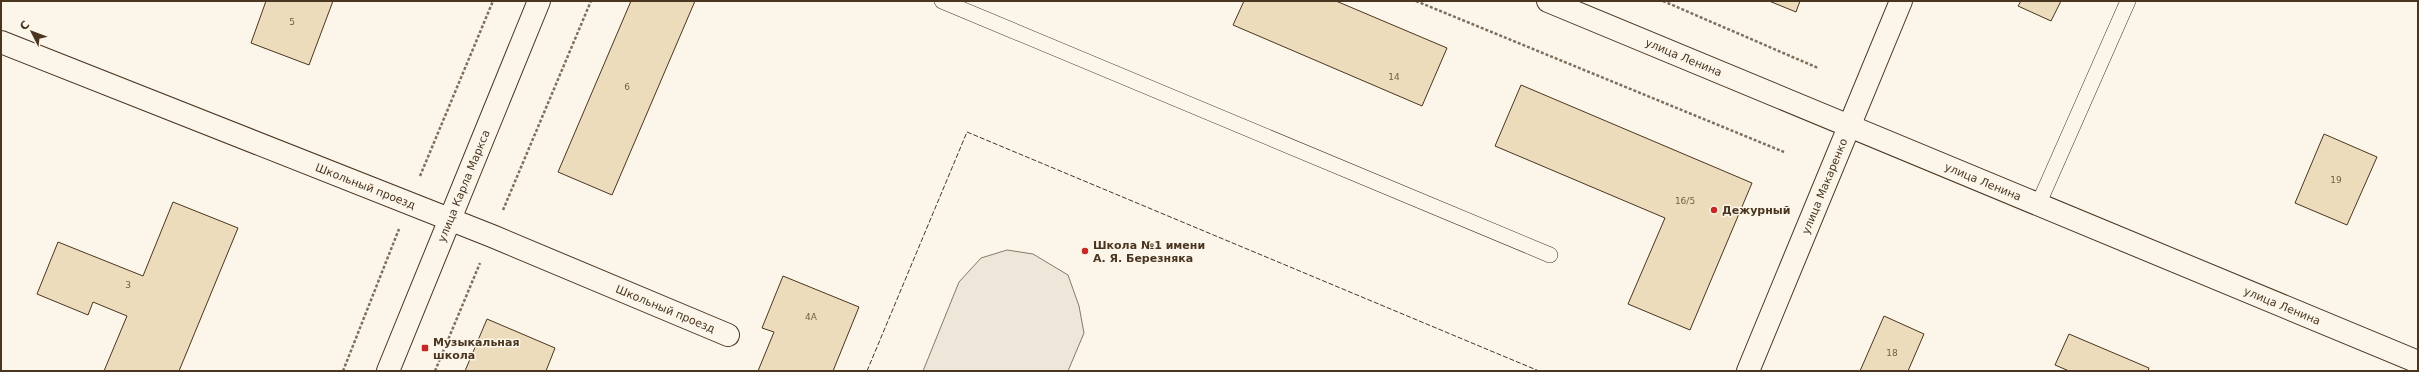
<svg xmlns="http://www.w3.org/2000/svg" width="2419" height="372" font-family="'DejaVu Sans',sans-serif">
<rect width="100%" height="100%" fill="#fbf6e9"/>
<path fill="#ede6d9" stroke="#887966" d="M1007,250L1033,254L1068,275L1079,306L1084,333L1068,371H923L959,282L981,258Z"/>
<path fill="#ecdcbc" stroke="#4a3520" d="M266,1H333L309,65L251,43Z
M631,1H695L612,195L558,172Z
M1244,1H1336L1447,48L1422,106L1233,25Z
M1769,1H1800L1796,12Z
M2021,1H2061L2051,21L2018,6Z
M1521,85L1752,183L1690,330L1628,304L1665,218L1495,146Z
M2324,134L2377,157L2347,225L2295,203Z
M173,202L238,228L179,371H104L127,316L93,302L88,315L37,294L58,242L143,276Z
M783,276L859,307L833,371H758L774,332L762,328Z
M1884,316L1924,334L1908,371H1860Z
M487,319L555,348L546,371H465Z
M2069,334L2149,368L2148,371H2069L2055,365Z"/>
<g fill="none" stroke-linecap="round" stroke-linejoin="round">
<g stroke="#4a3520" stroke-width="16">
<path id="service" d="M942,1L1550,255
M2038,205L2128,1"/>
</g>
<g stroke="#4a3520" stroke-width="24">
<g id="minor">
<path id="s1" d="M1,42L492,236L728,335"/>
<path id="s2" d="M388,371L539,1"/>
</g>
</g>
<g stroke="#4a3520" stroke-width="24">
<g id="tertiary">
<path id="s3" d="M1548,1L2418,362"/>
</g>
</g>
<g stroke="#4a3520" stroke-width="24">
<g id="secondary">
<path id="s4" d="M1748,371L1901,1"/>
</g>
</g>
<path stroke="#7f6f5c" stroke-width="2.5" stroke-dasharray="3 2" stroke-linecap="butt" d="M1416,1L1784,152
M1663,1L1818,68
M420,176L493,1
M503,210L591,1
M343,371L399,229
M435,371L480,263"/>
<use href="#service" stroke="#fbf6e9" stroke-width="15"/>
<use href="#minor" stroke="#fbf6e9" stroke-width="22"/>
<use href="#tertiary" stroke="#fbf6e9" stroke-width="22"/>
<use href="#secondary" stroke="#fbf6e9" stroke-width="22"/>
<path stroke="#4a3520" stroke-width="1" stroke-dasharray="5 2" stroke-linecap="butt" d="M867,371L967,132L1539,371"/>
</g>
<g fill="#c62828" stroke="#fbf6e9" stroke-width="1.5">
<circle cx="1714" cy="210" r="4"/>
<circle cx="1085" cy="251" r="4"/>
<rect x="421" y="344" width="8" height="8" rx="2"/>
</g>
<g text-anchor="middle" stroke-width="3" stroke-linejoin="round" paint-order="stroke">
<g font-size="9" fill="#725f47">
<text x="292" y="25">5</text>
<text x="1394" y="80">14</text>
<text x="627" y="90">6</text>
<text x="2336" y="183">19</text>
<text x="1685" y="204">16/5</text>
<text x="128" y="288">3</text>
<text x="811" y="320">4А</text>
<text x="1892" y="356">18</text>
</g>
<g font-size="11" fill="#4a3520" stroke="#fbf6e9">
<text dy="4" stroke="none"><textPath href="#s3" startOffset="147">улица Ленина</textPath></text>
<text dy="4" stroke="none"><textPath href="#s3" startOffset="471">улица Ленина</textPath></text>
<text dy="4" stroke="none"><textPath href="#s2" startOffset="200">улица Карла Маркса</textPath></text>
<text dy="4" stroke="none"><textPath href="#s4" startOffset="200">улица Макаренко</textPath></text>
<text dy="4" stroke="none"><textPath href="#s1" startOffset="392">Школьный проезд</textPath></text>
<text dy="4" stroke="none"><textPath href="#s3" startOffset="795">улица Ленина</textPath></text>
<text dy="4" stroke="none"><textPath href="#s1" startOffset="716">Школьный проезд</textPath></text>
</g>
<g font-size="11" font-weight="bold" fill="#4a3520" stroke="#fbf6e9" text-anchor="start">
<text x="1722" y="214">Дежурный</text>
<text x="1093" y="249">Школа №1 имени<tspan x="1093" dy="13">А. Я. Березняка</tspan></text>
<text x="433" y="346">Музыкальная<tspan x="433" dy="13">школа</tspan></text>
</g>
</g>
<rect width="2419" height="372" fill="none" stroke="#4a3520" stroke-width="4"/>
<g transform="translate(32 32) rotate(312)" stroke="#fbf6e9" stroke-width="3" paint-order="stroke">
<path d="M0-3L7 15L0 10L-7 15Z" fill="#4a3520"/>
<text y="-6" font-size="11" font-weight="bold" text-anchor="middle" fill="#4a3520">С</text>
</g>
</svg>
